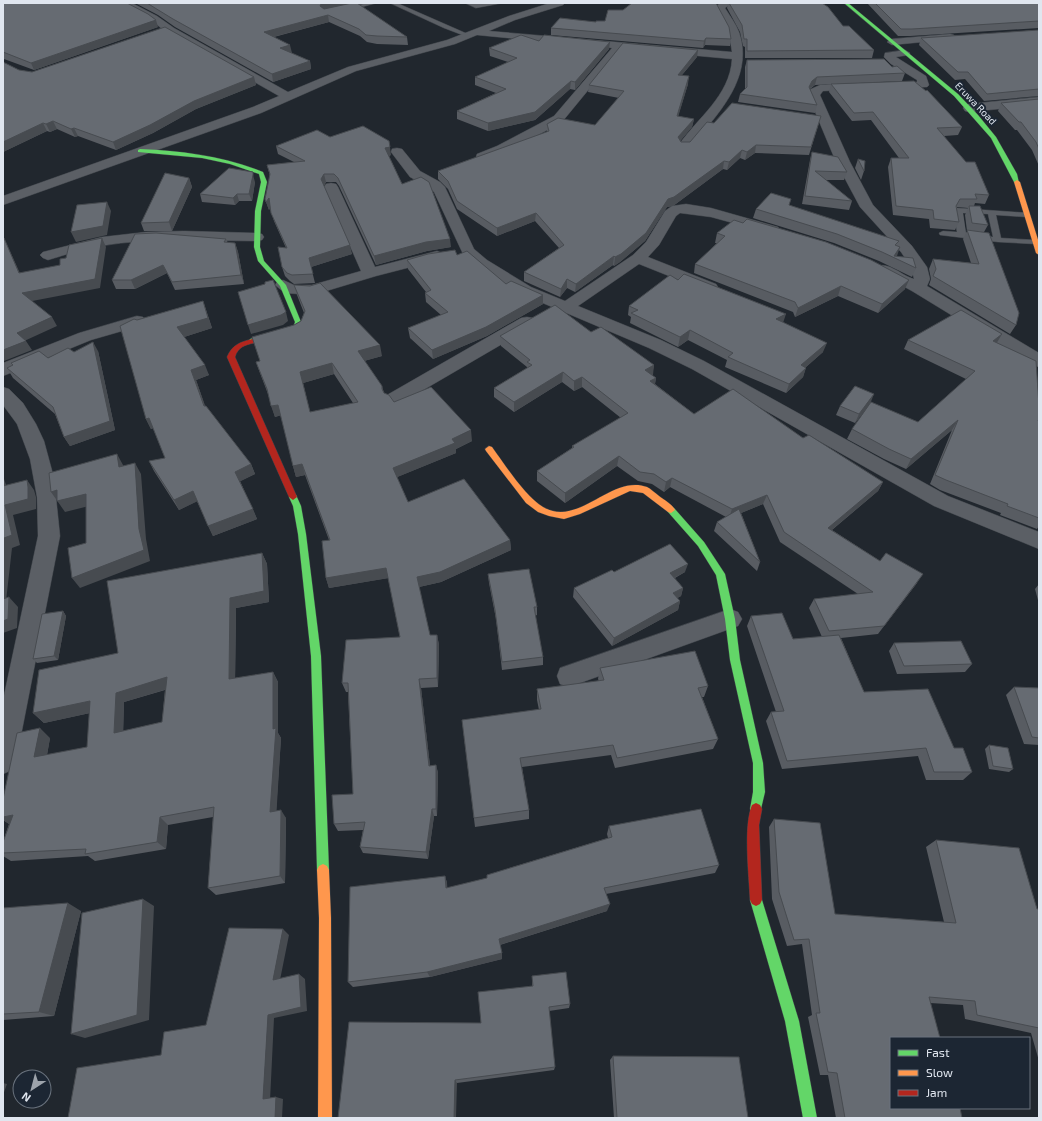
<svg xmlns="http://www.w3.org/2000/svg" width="1042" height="1121" font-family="'Exo 2',sans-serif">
<rect width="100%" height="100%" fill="#21272e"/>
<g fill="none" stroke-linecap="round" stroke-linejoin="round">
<g stroke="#3e4349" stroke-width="1">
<path id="lane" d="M367,3H377L346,11L343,9Z
M390,3H397L470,35L465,36L444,28Z
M465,3L476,4L503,3L476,8Z
M957,208L1029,213V217H1026L996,215L1001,238L1035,240L1039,242L1035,244L998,242L940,235L939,233L943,231L957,232L954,214ZM963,213L988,214L993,237L966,233Z"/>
</g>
<g stroke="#3e4349" stroke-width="1">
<path id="street" d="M120,3H132L157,16L174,28L288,92L348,67L447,40L509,16L550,3H565L563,5L515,20L489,31L732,52L729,33L715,7L720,3H732L725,8C730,16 736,24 739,32C755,78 716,117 688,149H680L678,146C697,118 730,96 732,59L622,49L562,122L507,152L487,160H477L476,157L477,154L497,146L554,116L612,48L477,35L455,44L356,71L261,113L3,205V196L253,107L279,96L166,32L151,20Z
M950,34L954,35L955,37L954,39L892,45L887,42L892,39Z
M905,50L910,53L909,55L896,57L926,76L929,85L927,87L823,91L820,95L850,162L873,205L912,246L927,267L930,279L927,286L1039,353V367L1033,365L912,291L877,272L874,269L877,266C890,262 902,276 914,279L911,267L901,252L860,207L836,162L808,95L811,89L820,85L917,82V80L891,64L884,57L885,53Z
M1039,97V105L969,112L965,111L963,108L965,105L969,104Z
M397,148L402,149L420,171L440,182L445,187L474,249L487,260L531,287L565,301L633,255L646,242L665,211L672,206L686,204L711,208L778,227L780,230L778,233L773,234L711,217L680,213L676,216L659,245L648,257L716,284L718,287L716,290L710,292L704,290L639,264L578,306L661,340L704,361L948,496L1039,532V549L934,506L692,369L649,348L519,293L477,266L463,254L434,192L430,188L410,177L391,152L392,149Z
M331,183L336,184L338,187L375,267L437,251L442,253L445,256L442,259L376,276L313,295L285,293L275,285L277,282L283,280L294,285H312L361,271L324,187L326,184Z
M184,231L257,233L262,234L264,237L262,240L257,241C205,241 153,237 101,246C83,248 66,255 48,260L43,258L40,255L43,252L102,237L146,232Z
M137,316L143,317L145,321L143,325L91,340L3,376V363L79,333Z
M527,317L533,318L535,322L533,326L401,403L394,405L387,403L385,399L387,395L521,318Z
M3,387L9,389L23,403L36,424L44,441L54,478L60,536L16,761L12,770L3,774V700L38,536L37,497L30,459L17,424L3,405Z
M730,609L738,612L742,619L738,626L569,687L560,684L557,676L560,668Z"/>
</g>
<g stroke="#3e4349" stroke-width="1">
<path id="fast" d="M844,3H848L958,94L978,115L996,137L1017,174L1019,183L1014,182L991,138L954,96Z
M140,149C183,151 223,156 263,172L267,182L261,211L260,247L264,261L286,285L301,322L299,327L292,331L254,343H250L249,341L250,339L288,329L294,325L295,322L280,286L258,261L254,247L255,211L261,182L259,174L230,164L202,158L138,152V150Z
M293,494L296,495L301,506L306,534L321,656L329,870L327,874L323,876L319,874L317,870L311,656L298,534L293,506L289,497Z
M671,507L674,508L704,542L725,574L735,619L740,660L763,763L765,792L760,813L756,815L752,813L750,809L753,792V763L730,660L725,619L716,575L698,546L668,512L667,510L668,508Z
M756,894L760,896L762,900L799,1021L817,1118H803L785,1021L750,900L752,896Z"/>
</g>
<g stroke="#3e4349" stroke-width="1">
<path id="slow" d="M1017,180L1020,182L1039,243V255L1036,253L1014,182Z
M489,446L492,447C505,465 525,496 543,507C579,528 611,474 647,487C651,489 655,493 659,496C664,500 672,504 675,510L671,513L668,512L643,493L630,491L580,514L564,519L549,516L538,512L526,503L486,451L485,449Z
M323,864L327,866L329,870L331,918L332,1118H318L319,918L317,870L319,866Z"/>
</g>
<g stroke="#3e4349" stroke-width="1">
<path id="jam" d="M252,339H254V343C245,345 238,347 235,357L297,497L293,500L289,497L227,357C232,345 240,342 252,339Z
M756,803L760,805L762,809L759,825L762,900L760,904L756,906L752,904L750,900C749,875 743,827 752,805Z"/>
</g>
<use href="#lane" fill="#5b5f65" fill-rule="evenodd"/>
<use href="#street" fill="#5b5f65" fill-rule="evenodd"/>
<use href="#fast" fill="#63d668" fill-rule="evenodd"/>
<use href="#slow" fill="#ff974d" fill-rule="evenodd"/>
<use href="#jam" fill="#b3261e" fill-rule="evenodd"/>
</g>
<path fill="#585c62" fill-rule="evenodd" d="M3,3L158,27L34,70L4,59H3Z
M135,3H350L407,37L408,45L377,44L367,42L360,36L329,22L274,37L292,53H291L310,61L311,69L273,82L175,27L158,15Z
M728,3H822L843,26L874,50L872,58H745V47L743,46L740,32L727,8Z
M867,3H1037L1039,5V28L910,36H898Z
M551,28L731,39L730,46L705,45L703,48L551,35Z
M1039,30V96L984,101L965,79L955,80L919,45L921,38Z
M539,41L609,49L575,90L570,89L535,120L488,131L457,119V111L496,93L475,85V77L508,62L490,56L489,48Z
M697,57L682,75L688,84L678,116L694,119L692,127L680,141L681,142H690L714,123L821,116L809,155L755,153L745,160L740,158L727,170L723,169L673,206L667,207L645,241L620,262L614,266L613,265L575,292L567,288L560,297L524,281V272L559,248L535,221L497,236L457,209L448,189L438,179V171L547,132V124L595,125L619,98L588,92L589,85Z
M747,60L892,67L905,73L902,81L815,85L810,89L817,105L815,113L738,102L740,94L745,89V67Z
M19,70L32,72L254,77L256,85L196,109L153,133L116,150L78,136L75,137L57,129L50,132L47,131L3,152Z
M831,84L962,127L958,135L944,136L989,195L985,204L975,203L974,206L988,225L984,232L1016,325L1010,334L929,285L931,279L929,269L933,259L971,263L963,239L967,231L965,215L968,208L957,207L959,222L955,230L930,228L929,219L893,215L888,167L891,158H899L871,120L852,121L829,92Z
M1039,99V166L1032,150L1017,130H1015L998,111L1001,103Z
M330,137L391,155L389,156L402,184L451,247L427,251L376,265L339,186L336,182H326L324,186L352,254L311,267L315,283L294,284L290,281L285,276L282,267L286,248L274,221L270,208L269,210L265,199L270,176L267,165L294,162L278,154L276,146Z
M812,152L847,172L844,180H826L852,201L849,210L802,204L810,160Z
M858,159L864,171L861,180L855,168Z
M189,178L192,187L172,231H144L141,223Z
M255,182L252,201H239L235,205L202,202L200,194Z
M789,205L897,246V256L916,268L912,277L879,261L834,243L753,218L756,209Z
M717,233L905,289L878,313L838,296L795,317L793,312L694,273L695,264L717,243H715Z
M226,239L228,243H235L238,252L244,284L175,290L167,273L135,289H116L112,280Z
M457,255L506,284L543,304L487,336L433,359L410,338L408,328L441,315L426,302L425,293L426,292L408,269L407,260Z
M678,280L783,322L823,352L806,367L803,377L786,393L725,367L727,360L688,340L678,347L630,323L631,317L628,315L629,306Z
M294,285L382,356L364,361L382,386L384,393L394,402L472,441L456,449V453L397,477L408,502L510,540L511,550L441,582L419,587L430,635H437L439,645L438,687L421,688L430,766L436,765L438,773L437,816H434L428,859L363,853L360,847L363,830L338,831L334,824L353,794L348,692H346L342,683L400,637L388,578L329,588L326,578L329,540L305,475L296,477L293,466L281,415L275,417L268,394L260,373L256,362L260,361L294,325L301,321L304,313L297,295ZM334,374L353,403L310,412L303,383Z
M203,301L212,328L184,337L209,375L196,380L205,406L251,464L255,474L240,481L257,519L213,536L197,501L179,510L154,471L149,461L165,458L153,428L151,429L146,419L137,320Z
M591,332L654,365L652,375L656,378L655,384L694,414L803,438L883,482L878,491L832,530L880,561L917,583L878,634L841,638L864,692L954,748L972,772L963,780H926L918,756L782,769L766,721L771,712H776L747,626L751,616L793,639L822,637L809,608L814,599L858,594L780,542L763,504L741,513L760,562L757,571L714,531L717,522L726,517L670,487L664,492L652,484L638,481L617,466L565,503L537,481V471L572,448V446L621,418L582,387L574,391L562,382L514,412L494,397V388L527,368V367L501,346L500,336Z
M1002,334L997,343L1038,421H1039V526L1037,529L1000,515L1001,513L940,490L930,484L952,430L906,469L884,459L847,439L852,429L918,422L966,379L904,349L908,340Z
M98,351L115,430L70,446L64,437L55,414L13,378L7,368L13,366L11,363L48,358L74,352Z
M870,404L855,423L836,415L840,406Z
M262,553L267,564L269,602L236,608L235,678L273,672L278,682V733L281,738L276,811L286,818L285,883L216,895L208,888L213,817L168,825L166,849L95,861L88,856L11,861L3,856V842L9,824L3,820V799L50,738L47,755L87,747L90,713L44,723L33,713L118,653ZM165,690L162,722L123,731L124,702Z
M614,572H685L675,578L683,588L681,596L677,598L680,601L678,610L612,646L573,597L574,588Z
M488,574L537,607V615L535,616L543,657V665L502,670L496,619L489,583Z
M1039,584V604L1035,589Z
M63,611L66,616L58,660L37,663L33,659Z
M894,643L972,664L965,672L897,674L889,651Z
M600,668L708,686L704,697H702L718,739L713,749L615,768L611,755L522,767L529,810V819L475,827L462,720L539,710L537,700V689L599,681L598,679Z
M1014,687L1039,689V745L1024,744L1006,695Z
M989,745L1013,769L1009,772L989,769L985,749Z
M774,819L835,914L944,922L926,847L936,840L1037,909H1039V1061L1031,1033L965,1019L963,1005L930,1003L962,1118H836L828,1075H820L808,1017L812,1015L802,944L787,946L772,899L769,827Z
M609,826L719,865L715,873L606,894L607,911L500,945L502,959L430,977L353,987L348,982L445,876L447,883V888L487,878V875L608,838L607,834Z
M3,908L81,911L54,1016L3,1020Z
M532,976L570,1004L569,1008L549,1011L555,1067L554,1070L457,1083L338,1118L481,1023L532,986Z
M613,1056L748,1118H614L610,1060Z"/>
<path fill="#474b50" d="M328,3H350L351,5L323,12L320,6L321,4Z
M328,15L329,22L265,39L264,32Z
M156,20L158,27L34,70L31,63Z
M706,38L705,45L703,48L704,41Z
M610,42L609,49L575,90V82Z
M290,45L292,53L282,56L280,48Z
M698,50L697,57L676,82L678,75Z
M310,61L311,69L273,82L272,74Z
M689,76L688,84L676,124L677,116Z
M254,77L256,85L196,109L153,133L116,150L113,142L194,101Z
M817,77L815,85L810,88L809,87L812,81Z
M571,81L570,89L535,120L488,131V123Z
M694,119L692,127L677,145L678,137Z
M53,121L57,129L50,132L46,124Z
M43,123L47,131L3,152V142Z
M74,128L78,136L75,137L71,129Z
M756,145L755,153L745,160L747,152Z
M390,147L391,155L386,156L385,148Z
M742,150L740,158L727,170L729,162Z
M724,161L723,169L673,206L667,207L645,241L620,262L614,266L615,257L668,199Z
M324,174L326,182L323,188L321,179Z
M253,175L255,182L252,201L249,194Z
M189,178L192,187L172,231L169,222Z
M237,194L239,201L235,205L233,198Z
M269,198L271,207L269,210L266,202Z
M107,202L111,211L107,235L76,242L71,232Z
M536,213L535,221L497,236V228Z
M4,238L8,247L24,282L19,273Z
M102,238L106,247L100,288L27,302L22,293Z
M450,239L451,247L427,251L376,265L374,256L426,242Z
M235,243L238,252L244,284L241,275Z
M350,245L352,254L311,267L309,258Z
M900,247L897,256L895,258L893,257Z
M614,256L613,265L575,292L576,284Z
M163,265L167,273L135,289L131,280Z
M567,279V288L560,297L561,289Z
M909,280L905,289L878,313L882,304Z
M841,286L838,296L795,317L798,308Z
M543,295V304L487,336L433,359L432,350Z
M203,301L212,328L181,338L177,327Z
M286,312L288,321L283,325L251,334L248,325Z
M786,314L783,323L776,319Z
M52,317L57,326L22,342L17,333Z
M690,330L688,340L678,347L680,337Z
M1002,334L996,344L993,341Z
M26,341L32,350L4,361L3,360V350Z
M93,342L98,351L115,430L70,446L64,437Z
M827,343L823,352L798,374L801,365Z
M380,345L382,356L360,362L358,351Z
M332,363L334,374L303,383L300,372Z
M205,365L209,375L196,380L209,417L191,370Z
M654,365L653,375L644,380L645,370Z
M806,368L803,377L786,393L789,384Z
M563,372L562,382L514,412V402Z
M582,377V387L574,391V381Z
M656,378L654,388L650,381Z
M874,394L870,404L855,423L859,414Z
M278,405L282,415L275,417L271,406Z
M149,418L154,428L151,429L146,419Z
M958,420L952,430L906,469L911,459Z
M471,430L472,441L456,449V453L395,478L393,468Z
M117,454L123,465L126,477L119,467Z
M619,456L617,466L565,503V493Z
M135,463L141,474L146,539L150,561L80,588L72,578L139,529Z
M251,464L255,474L239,482L235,472Z
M302,464L305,475L296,477L293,466Z
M3,477L4,479L10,496L3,487Z
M672,478L670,487L664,492L666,482Z
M27,480L34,490L36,497V509L13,515L20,545L12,548L5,610L3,608V545L5,505Z
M883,482L878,491L823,537L828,528Z
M57,490L86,494L93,505L65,512L51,492Z
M193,491L198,501L179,510L174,500Z
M767,495L763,504L729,518L732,509Z
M253,509L257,519L213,536L208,526Z
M510,540L511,550L441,582L419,587L417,577Z
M262,553L267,564L269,602L236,608L235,689L229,679L230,598Z
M688,564L685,572L668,581L670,573Z
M386,568L389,578L329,588L326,578Z
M923,574L917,583L878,634Z
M683,588L681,596L671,602L673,593Z
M9,597L18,607L17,628L3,633V621Z
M680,601L678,610L612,646L614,638Z
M63,611L66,616L58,660L54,656Z
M437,635L439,645L438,687L437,678Z
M273,672L278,682V733L281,738L276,820L270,812L273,729Z
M167,677L174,687L124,702L123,742L114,733L116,693Z
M419,679L421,688L431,774L429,766Z
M90,701L99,711L44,723L33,713Z
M40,728L50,738L45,766L34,757Z
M436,765L438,773L437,816L436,809Z
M432,809L434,816L428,859L426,852Z
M281,810L286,818L285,883L280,876Z
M13,815L11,825L3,820V817Z
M160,817L168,825L166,849L157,842Z
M445,876L447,883L448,895L446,888Z
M143,899L154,906L149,1020L85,1038L71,1034Z
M68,903L81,911L54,1016L39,1012Z
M610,904L607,911L499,945V939Z
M283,929L289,935L279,985L273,980Z
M502,953V959L430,977L427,972Z
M299,974L305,979L307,1011L274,1018L270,1101L263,1099L268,1015Z
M455,1080L457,1083L456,1118H454Z
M3,1083L7,1084L3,1095Z
M276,1097L283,1099L282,1118H275Z"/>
<path fill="#666b72" stroke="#474b50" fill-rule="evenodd" d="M3,3H127L148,14L156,20L31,63L3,52Z
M147,3H328L321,4L320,6L324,9L352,3H357L407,37L377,36L366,35L359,29L328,15L264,32L290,45L280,48L310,61L272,74L173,19L155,8Z
M632,3H716L729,27L731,39L706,38L704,41L551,28L560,18L596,22V21H605L608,10H623Z
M729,3H822L828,7L843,26H849L874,50L747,51V39H744L742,25Z
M875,3H1037L1039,5V21L912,29H901Z
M165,27L254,77L194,101L150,125L113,142L74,128L71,129L53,121L46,124L43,123L3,142V62L19,70L32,72Z
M1039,30V89L987,94L968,72H958L921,38Z
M521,35L539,41L544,35L610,42L575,82L571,81L535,112L488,123L457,111L506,89L475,77L517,58L489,48Z
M623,43L698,50L678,75L689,76L677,116L694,119L678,137L681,142H690L707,122L714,123L732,103L821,116L811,147L756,145L747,152L742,150L729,162L724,161L674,197L668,199L646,233L621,254L615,257L614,256L576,284L567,279L561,289L524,272L564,245L536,213L497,228L457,201L448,181L438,171L549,131L547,124L558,118L595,125L624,91L589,85Z
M884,59L892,67L897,66L905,73L817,77L812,81L809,87L817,105L740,94L747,87V60Z
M914,81L926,91L927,90L962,127L937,128L966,162H975L989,195L975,194L977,199H960L956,206L959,222L934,219L933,210L896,206L891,158H909L873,112L854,113L831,84Z
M1039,99V149L1036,142L1021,122H1019L1001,103Z
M363,126L389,141L390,147L385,148L402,184L421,177L429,182L450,239L426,242L374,256L338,178L334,174H324L321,179L350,245L309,258L313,274L292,275L287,273L282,267L278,247L287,248L271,213L269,198L266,202L265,199L270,174L267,165L305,161L276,146L317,130L330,137Z
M812,152L838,157L847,172L815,171L852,201L805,196Z
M858,159L865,161L864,171Z
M229,168L253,172V175L249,194H237L233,198L200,194Z
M165,173L189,178L169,222L141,223Z
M771,193L791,199L789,205L899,241L895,245L900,247L894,256L913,258L916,268L882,252L837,234L756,209Z
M107,202L103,226L71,232L77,205Z
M969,206H980L988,225L972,223Z
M747,219L826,242L871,260L909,280L882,304L841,286L798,308L795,302L695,264L725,236L717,233L734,220L743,223Z
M967,230L989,233L1019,313L1016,325L933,276L936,269L933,259L979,264Z
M156,233L226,239L224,242L235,243L241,275L172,282L163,265L131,280H112L135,234Z
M3,238H4L19,273L60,265V259L66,258L69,245L102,238L95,279L22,293L52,317L17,333L26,341L3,350Z
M455,250L457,255L467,251L506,284L511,281L543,295L486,327L432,350L408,328L448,312L425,293L431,290L407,260L428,254Z
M684,274L786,314L776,319L827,343L801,365L806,368L789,384L728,357L733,353L690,330L680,337L631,313L638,310L629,306L670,275L678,280Z
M273,280L286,312L281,315L248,325L238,292L265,284V282Z
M320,283L380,345L358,351L382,386V389L384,393L389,395L394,402L431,387L471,430L452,439L455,443L393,468L408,502L464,479L510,540L440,572L417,577L430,635H437V678L419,679L429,766L436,765V809H432L426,852L360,847L365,822L334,824L332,795L353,794L348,683H342L346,640L400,637L386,568L326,578L322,541L330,540L302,464L293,466L278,405L271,406L267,389L256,362L260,361L252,337L294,325L301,321L305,311L294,285L310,286ZM332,363L358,402L310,412L300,372Z
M203,301L208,318L177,327L205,365L191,370L204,406H206L251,464L235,472L253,509L208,526L193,491L174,500L149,461L165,458L149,418L146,419L120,326L134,319L137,320Z
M555,305L591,332L601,327L654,365L645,370L656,378L650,381L694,414L733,389L803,438L809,435L883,482L828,528L880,561L886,553L923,574L884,626L829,631L814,599L873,592L784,532L767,495L732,509L672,478L666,482L654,474L640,472L619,456L565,493L537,471L574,447L572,446L628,413L582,377L574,381L563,372L514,402L494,388L532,365L527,362L530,360L500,336Z
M961,310L1002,334L993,341L1036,361L1039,406V419L1038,421H1039V518L1007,506L1008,504L946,480L935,475L958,420L911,459L889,449L852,429L871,402L918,422L975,371L908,340Z
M93,342L110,421L64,437L53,407L7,368L13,365L11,363L39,351L48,358L68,348L74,352Z
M855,386L874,394L859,414L840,406Z
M117,454L119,467L135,463L139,529L144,550L72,578L68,548L86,543V494L57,501V490L51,492L49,473Z
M27,480L28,487V499L5,505L12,535L4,538L3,545V486Z
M739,509L760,562L717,522Z
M670,544L688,564L670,573L683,588L673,593L680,601L614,638L574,588L612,570L614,572Z
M262,553L264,591L230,598L229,679L273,672V729L276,728L270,812L281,810L280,876L208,888L214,807L160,817L157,842L85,854L86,849L3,853V842L13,815L3,817V799L17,733L40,728L34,757L87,747L90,701L33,713L39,670L118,653L107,581ZM167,677L162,722L114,733L116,693Z
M529,569L537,607H534L543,657L502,662L495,610L488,574Z
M9,597L8,619L3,621V599Z
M63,611L54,656L33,659L42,614Z
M782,613L793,639L839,635L864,692L928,689L954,748H963L972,772H934L926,748L787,761L771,712L784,711L751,616Z
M961,641L972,664L904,666L894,643Z
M695,651L708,686L698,688L718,739L617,758L613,745L520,758L529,810L474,818L462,720L541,709L537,689L604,680L600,668Z
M1014,687L1039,688V738L1032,737Z
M989,745L1008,748L1013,769L993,766Z
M701,809L719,865L604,888L610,904L499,939L502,953L427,972L348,982L350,887L445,876L446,888L487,878V875L612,837L609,826Z
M774,819L820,823L835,914L956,923L936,840L1019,848L1037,909H1039V1028L977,1015L975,1001L929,997L940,1038H891V1108H960L962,1118H845L837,1073L828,1072L816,1013H820L809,939L794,940L779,892Z
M143,899L137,1015L71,1034L82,913Z
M68,903L39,1012L3,1014V908Z
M229,928L283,929L273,980L299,974L301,1007L268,1015L263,1099L276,1097L275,1118H68L77,1068L161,1055L164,1032L206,1025Z
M566,972L570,1004L549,1007L555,1067L455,1080L454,1118H338L349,1022L481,1023L478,992L533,986L532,976Z
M613,1056L739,1057L748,1118H617Z"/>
<g text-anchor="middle" stroke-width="4" stroke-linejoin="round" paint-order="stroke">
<g font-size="10" fill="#e0e6ef" stroke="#1c2633">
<text transform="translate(976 103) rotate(46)" y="4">Eruwa Road</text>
</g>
</g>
<rect width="1042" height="1121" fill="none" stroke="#e0e6ef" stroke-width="8"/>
<rect x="890" y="1037" width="140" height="72" fill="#1c2633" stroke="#6a737e"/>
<rect x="898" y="1050" width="20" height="6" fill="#63d668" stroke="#6a737e"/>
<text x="926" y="1057" font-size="12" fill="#e0e6ef">Fast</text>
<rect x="898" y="1070" width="20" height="6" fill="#ff974d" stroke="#6a737e"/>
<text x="926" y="1077" font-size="12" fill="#e0e6ef">Slow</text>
<rect x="898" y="1090" width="20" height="6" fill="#b3261e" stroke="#6a737e"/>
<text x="926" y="1097" font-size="12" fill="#e0e6ef">Jam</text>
<g transform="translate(32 1089) rotate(216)"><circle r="19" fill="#1c2633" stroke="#6a737e"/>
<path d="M0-3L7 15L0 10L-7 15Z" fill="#9da3ab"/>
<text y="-6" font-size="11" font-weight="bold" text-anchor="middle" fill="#e0e6ef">N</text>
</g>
</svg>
